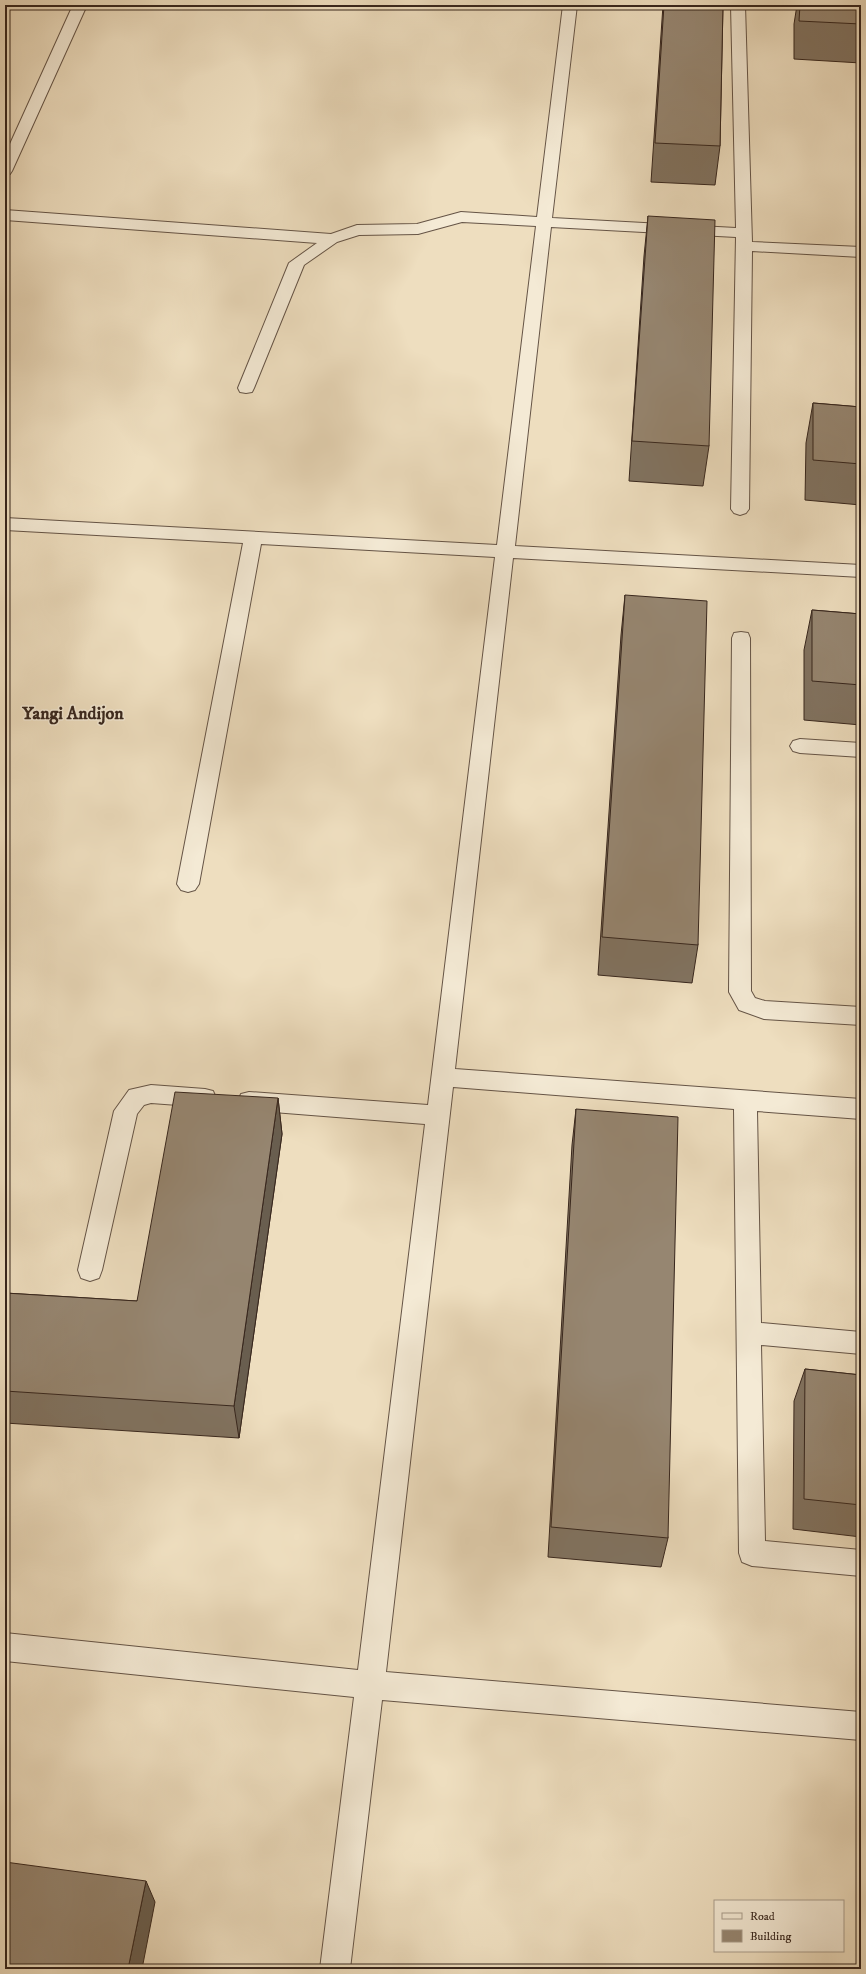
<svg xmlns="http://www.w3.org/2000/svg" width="866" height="1974" font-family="'IM FELL DW Pica',serif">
<rect width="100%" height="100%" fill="#eedebf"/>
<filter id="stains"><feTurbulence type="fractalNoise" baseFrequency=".005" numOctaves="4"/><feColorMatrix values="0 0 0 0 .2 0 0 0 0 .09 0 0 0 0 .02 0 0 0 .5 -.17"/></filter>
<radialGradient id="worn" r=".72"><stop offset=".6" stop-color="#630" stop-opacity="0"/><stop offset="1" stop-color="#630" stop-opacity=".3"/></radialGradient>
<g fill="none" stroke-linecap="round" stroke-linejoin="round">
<g stroke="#655446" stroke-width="2">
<path id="minor" d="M73,5H87L12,171L10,174L5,175V155Z
M563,5H577L552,218L736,228L731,5H745L752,242L861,247V257L752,251L749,509L746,513L740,515L734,513L731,509L736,237L551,227L515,546L861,565V577L513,558L455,1069L861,1099V1119L757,1111L761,1323L861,1332V1354L761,1345L765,1541L861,1550V1576L752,1566L742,1562L739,1553L734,1109L453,1087L386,1672L861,1712V1740L382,1700L350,1969H320L354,1697L5,1661V1633L358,1670L425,1124L249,1110L241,1108L238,1101L241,1094L249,1092L428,1105L495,557L261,544L199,884L195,890L188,892L181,890L177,884L243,543L5,530V518L497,545L536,226L462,222L418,234L359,235L337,242L304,265L254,388L252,392L246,393L240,392L238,388L289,263L317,243L5,220V210L331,234L357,225L417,224L461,212L537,217Z
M741,632L748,633L750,638L751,991L755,998L765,1001L861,1007V1025L764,1019L739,1010L729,992L732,638L734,633Z
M800,739L861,743V757L800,753L793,751L790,746L793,741Z
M151,1085L205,1089L213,1091L216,1098L213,1105L205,1107L151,1103L144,1105L137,1114L102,1270L99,1278L90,1281L81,1278L78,1270L114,1111L129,1090Z"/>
</g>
<use href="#minor" fill="#f4ead5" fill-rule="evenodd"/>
</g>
<path fill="#817361" stroke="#37261d" d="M663,5H723L720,146L715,185L651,182Z
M797,5H861V63L794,59V24Z
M648,216L709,446L703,486L629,481L644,256Z
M813,403L861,407V505L805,500L806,443Z
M625,595L698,945L692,983L598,975L621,635Z
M812,610L861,614V725L804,720V650Z
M278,1098L282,1134L239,1438L5,1423V1293L137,1301Z
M576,1109L668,1538L661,1567L548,1557L572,1145Z
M805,1369L861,1375V1537L793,1529L794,1401Z"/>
<path fill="#695e4f" stroke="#37261d" d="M278,1098L282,1134L239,1438L234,1406Z
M146,1881L155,1902L142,1969H128Z"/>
<path fill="#968671" stroke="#37261d" d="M664,5H723L720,146L655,143Z
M800,5H861V24L799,21Z
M648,216L715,220L709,446L632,441Z
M813,403L861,407V464L813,460Z
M625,595L707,601L698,945L602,937Z
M812,610L861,614V685L812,681Z
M175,1092L278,1098L234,1406L5,1391V1293L137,1301Z
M576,1109L678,1117L668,1538L551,1527Z
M805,1369L861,1375V1505L804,1499Z
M5,1862L146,1881L128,1969H5Z"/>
<g text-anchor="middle" stroke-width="3" stroke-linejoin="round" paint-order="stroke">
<g font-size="18" font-weight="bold" fill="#37261d" stroke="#f4ead5">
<text x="73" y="719">Yangi Andijon</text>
</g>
</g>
<rect width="866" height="1974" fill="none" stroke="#eedebf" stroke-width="20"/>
<rect x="6" y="6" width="854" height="1962" fill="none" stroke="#37261d" stroke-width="2"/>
<rect x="10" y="10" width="846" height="1954" fill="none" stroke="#37261d"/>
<rect x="714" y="1900" width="130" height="52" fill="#f4ead5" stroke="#a89c8b"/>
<rect x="722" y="1913" width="20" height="6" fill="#f4ead5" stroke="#a89c8b"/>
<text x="750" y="1920" font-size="12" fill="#37261d">Road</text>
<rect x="722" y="1930" width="20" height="12" fill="#968671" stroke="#a89c8b"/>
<text x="750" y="1940" font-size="12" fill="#37261d">Building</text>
<rect width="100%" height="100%" filter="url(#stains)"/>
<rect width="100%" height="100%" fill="url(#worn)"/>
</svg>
